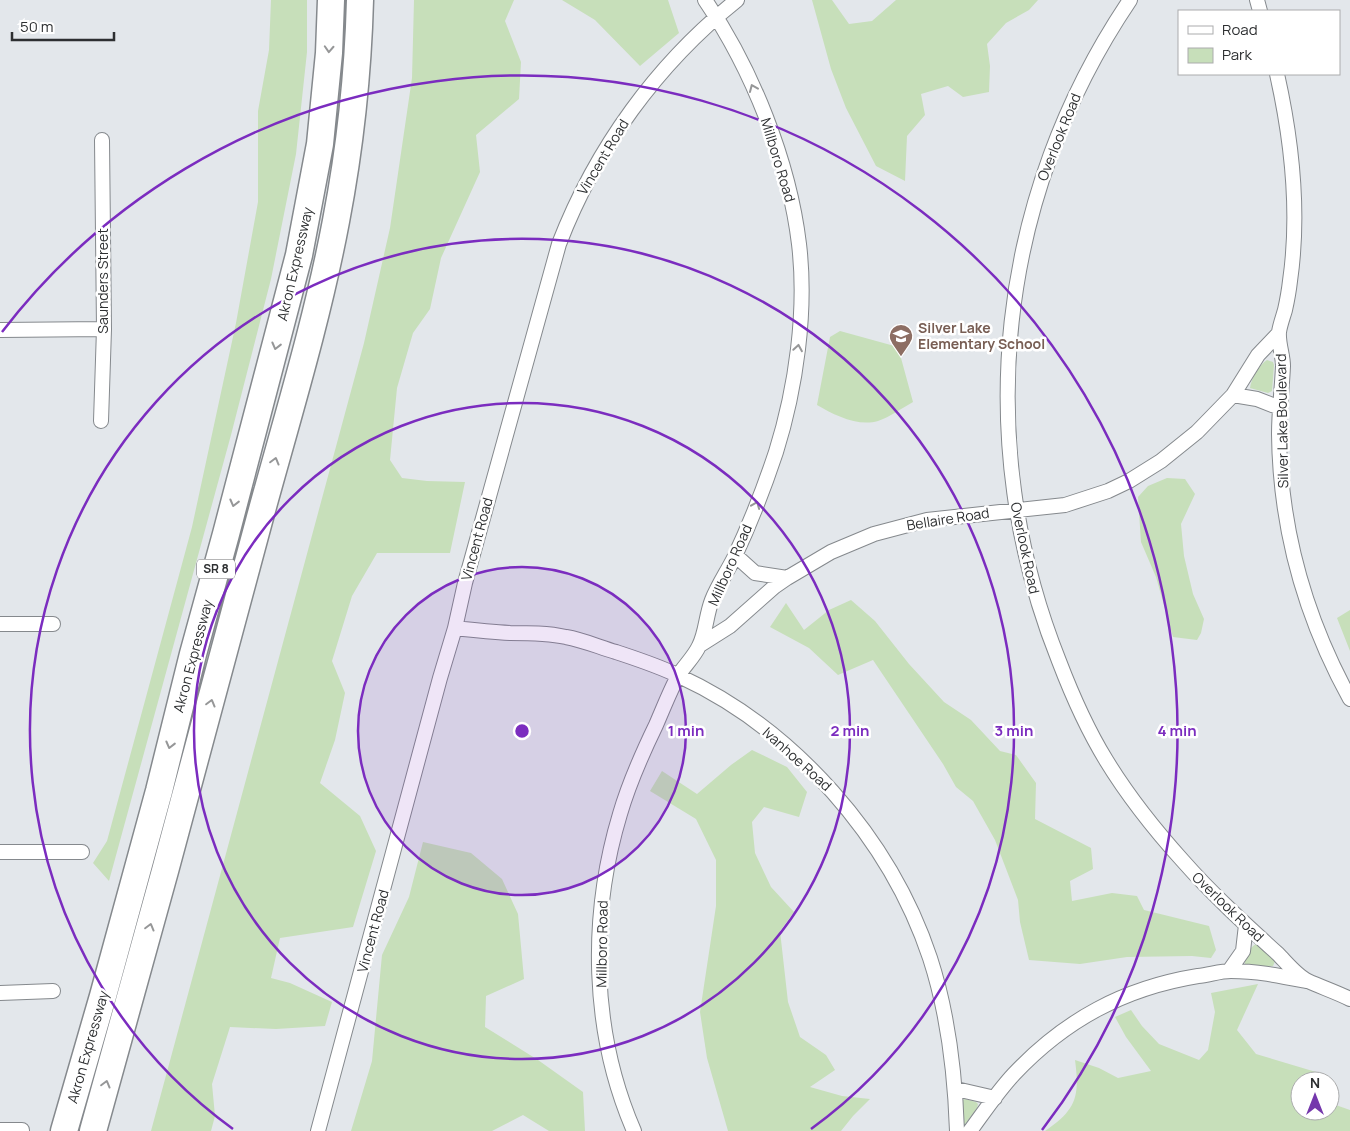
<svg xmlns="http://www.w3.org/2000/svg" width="1350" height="1131" font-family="Manrope,sans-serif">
<rect width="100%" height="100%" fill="#e3e7eb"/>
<path fill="#c7dfba" d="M271,0H307V52L296,154L271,279L231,435L109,881L93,863L107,841L192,527L236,323L258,202V111L269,50Z
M414,0H514L505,21L521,62L519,99L476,135L480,172L441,258L430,309L413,333L397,388L390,460L402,478L427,481L465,482L450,553H377L352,596L332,661L345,693L335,740L320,783L360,816L376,851L353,927L280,938L271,978L290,983L332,1002L325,1026L276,1029L230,1027L212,1084L215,1116L211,1131H151L364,343L390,228L412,78Z
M562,0H668L679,33L640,66L595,20Z
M812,0H832L849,24L872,21L896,0H1038L1029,10L1006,23L987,44L990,66L989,92L963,97L948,86L921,94L925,115L907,136L905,181L876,166L846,108L831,69Z
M840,331L898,347L913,402C902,408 890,417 878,421C858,427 834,415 817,405L830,337Z
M1267,360L1273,362L1274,365L1272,391L1268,393L1250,388C1251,379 1259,365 1267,360Z
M1167,478L1185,479L1195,494L1181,524L1184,556L1193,594L1204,619L1201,633L1197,640L1173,637L1156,577L1141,542L1138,497L1148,486Z
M851,600L875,621L909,664L944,702L971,720L1000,751L1016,755L1036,783L1035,819L1091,848L1093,869L1070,881L1072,901L1112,893L1137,896L1144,910L1209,926L1216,950L1211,958L1192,956L1127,957L1080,964L1029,960L1020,922L1018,900L995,840L973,801L956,787L943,764L873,660L838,675L809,648L770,627L786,603L804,630L829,610Z
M1350,610V651L1337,618Z
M752,750L787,767L807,792L799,817L764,807L752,822L755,853L771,887L794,912L780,931L788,1002L800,1037L826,1055L835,1070L810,1087L842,1096L870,1099L853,1116L841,1131H728L707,1058L700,1012L716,906V860L696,819L650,791L662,771L697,794L731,765Z
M423,842L471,853L502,879L518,914L524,979L486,996L485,1027L538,1060L583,1092L585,1131H549L523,1115L492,1131H351L372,1061L382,955L409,897Z
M1256,944H1258L1276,959L1273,966H1245C1244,958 1249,948 1256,944Z
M1258,984L1237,1030L1256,1054L1316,1072L1317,1081H1300V1111H1330V1103L1350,1110V1131H1045C1076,1110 1080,1097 1075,1060L1099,1068L1118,1078L1151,1071L1126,1037L1115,1017L1131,1010L1142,1026L1159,1044L1199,1060L1208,1050L1215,1012L1211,993Z
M965,1099L976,1102L978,1104L977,1108L963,1127L962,1100Z"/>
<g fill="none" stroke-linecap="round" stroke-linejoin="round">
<g stroke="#85898d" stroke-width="16">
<path id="minor" d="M1130,0C997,197 971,441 1059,661C1072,695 1087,729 1106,760C1128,796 1155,830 1183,861C1212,894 1245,924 1278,954C1286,962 1297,976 1308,981C1321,987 1336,992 1350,999
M1257,0L1260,11
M1277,74C1292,141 1300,212 1290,281C1289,290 1287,301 1285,310C1283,317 1280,325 1279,332C1278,343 1283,355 1283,366C1282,389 1279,411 1279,434C1280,527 1305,617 1350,699
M0,330L104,329
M1233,395L1257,399L1280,408
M101,421L104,329L102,140
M735,555L755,573L787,578L831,552L874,534L927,520L1065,505L1108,491L1129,481L1161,461L1197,432L1233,395L1258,355L1279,333
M0,624H53
M455,628C473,630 492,632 510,633C529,633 548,633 566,637C583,640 599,647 616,652C637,659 659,666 679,676C794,729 890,838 930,958C948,1013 955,1073 957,1131
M700,645L730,626L774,587L787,578
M0,852H82
M1229,971L1243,951L1246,925
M0,993L53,991
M956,1089L995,1098
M0,1130H22
M318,1131L440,678L455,628L465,583L559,244C596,148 657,64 737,0
M634,1131C591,1032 589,917 620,814C629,783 642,754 656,725C663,709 670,691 678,676C684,666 694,657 699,646C706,633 706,615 712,600C718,585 727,572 734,558C750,524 764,488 776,452C796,388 807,311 799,244C789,161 752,69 705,0
M970,1131C984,1112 998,1091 1014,1074C1065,1020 1124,988 1198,976C1209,975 1220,971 1231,971C1257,971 1281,976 1306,981"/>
</g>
<g stroke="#85898d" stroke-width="29">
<path id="motorway" d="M64,1131L103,996L159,791L193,654L226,534L299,255L320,144L329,53L331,0
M93,1131C150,928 205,725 259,521C286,422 317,322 336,221C350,148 358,74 360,0"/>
</g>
<use href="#minor" stroke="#fff" stroke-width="14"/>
<use href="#motorway" stroke="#fff" stroke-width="26"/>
</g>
<defs><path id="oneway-chevron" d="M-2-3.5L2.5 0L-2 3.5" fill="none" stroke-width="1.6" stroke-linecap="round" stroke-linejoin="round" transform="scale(1.25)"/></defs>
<g stroke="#969798">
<use href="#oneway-chevron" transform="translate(329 49) rotate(93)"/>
<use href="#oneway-chevron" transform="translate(753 88) rotate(-113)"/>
<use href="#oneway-chevron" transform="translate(276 346) rotate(104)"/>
<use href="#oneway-chevron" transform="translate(798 348) rotate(-81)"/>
<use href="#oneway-chevron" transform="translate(275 461) rotate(-75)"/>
<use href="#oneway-chevron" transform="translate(234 503) rotate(104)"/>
<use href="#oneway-chevron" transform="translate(756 505) rotate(-68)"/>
<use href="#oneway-chevron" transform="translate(211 703) rotate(-75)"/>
<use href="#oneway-chevron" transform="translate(170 745) rotate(104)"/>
<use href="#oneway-chevron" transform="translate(150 927) rotate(-75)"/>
<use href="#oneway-chevron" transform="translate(106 1084) rotate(-75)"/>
</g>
<circle cx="522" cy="731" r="164" fill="#7b2cbf" fill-opacity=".12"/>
<g fill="none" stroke="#7b2cbf" stroke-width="2.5">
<circle cx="522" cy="731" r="164"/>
<circle cx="522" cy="731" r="328"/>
<path d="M233 1129A492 492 0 1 1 811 1129"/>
<path d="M2 332A655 655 0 1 1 1042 1130"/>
</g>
<defs>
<g id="school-pin" transform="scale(1.25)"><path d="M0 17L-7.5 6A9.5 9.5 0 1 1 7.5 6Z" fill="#8d6e63" stroke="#fff"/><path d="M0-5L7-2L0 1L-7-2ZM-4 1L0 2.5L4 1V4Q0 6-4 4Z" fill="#fff"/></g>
</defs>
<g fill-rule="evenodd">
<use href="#school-pin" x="901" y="336"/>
</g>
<g text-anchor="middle" stroke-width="5" stroke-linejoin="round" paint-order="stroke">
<rect fill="#fff" stroke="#6c6d6f" stroke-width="1" x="197" y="559.5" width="38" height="19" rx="4"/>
<g font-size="12" font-weight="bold" fill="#2d2f31">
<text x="216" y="573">SR 8</text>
</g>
<g font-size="14" fill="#2d2f31" stroke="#fff">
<text transform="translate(1059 137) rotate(-68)" y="5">Overlook Road</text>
<text transform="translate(603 157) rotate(-59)" y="5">Vincent Road</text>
<text transform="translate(778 160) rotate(73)" y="5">Millboro Road</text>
<text transform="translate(295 264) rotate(-77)" y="5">Akron Expressway</text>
<text transform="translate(103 281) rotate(-90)" y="5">Saunders Street</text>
<text transform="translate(1282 421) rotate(-91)" y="5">Silver Lake Boulevard</text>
<text transform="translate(948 519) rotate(-9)" y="5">Bellaire Road</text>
<text transform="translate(477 539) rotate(-75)" y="5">Vincent Road</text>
<text transform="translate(1025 548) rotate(78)" y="5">Overlook Road</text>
<text transform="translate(730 565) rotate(-66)" y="5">Millboro Road</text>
<text transform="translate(193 656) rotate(-75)" y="5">Akron Expressway</text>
<text transform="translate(797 759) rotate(42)" y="5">Ivanhoe Road</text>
<text transform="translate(1228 907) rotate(44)" y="5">Overlook Road</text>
<text transform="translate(373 931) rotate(-75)" y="5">Vincent Road</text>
<text transform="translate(602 944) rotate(-89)" y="5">Millboro Road</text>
<text transform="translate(88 1047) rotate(-74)" y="5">Akron Expressway</text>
</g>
<g font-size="14" font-weight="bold" fill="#785e54" stroke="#fff" text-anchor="start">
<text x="918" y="333">Silver Lake<tspan x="918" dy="16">Elementary School</tspan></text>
</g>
</g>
<circle cx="522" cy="731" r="8" fill="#7b2cbf" stroke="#fff" stroke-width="2.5"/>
<g font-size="15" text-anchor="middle" font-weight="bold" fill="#7b2cbf" stroke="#fff" stroke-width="5" stroke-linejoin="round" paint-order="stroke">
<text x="686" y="736">1 min</text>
<text x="850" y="736">2 min</text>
<text x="1014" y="736">3 min</text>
<text x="1177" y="736">4 min</text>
</g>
<rect x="1178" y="10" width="162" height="65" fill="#ffffff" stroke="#abacad"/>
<rect x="1188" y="26" width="25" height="8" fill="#ffffff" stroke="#abacad"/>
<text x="1222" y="35" font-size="15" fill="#2d2f31">Road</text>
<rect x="1188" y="48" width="25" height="15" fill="#c7dfba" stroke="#abacad"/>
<text x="1222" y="60" font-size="15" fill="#2d2f31">Park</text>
<g transform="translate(1315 1096)"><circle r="24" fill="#ffffff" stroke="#abacad"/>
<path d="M0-4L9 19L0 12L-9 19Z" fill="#7437ac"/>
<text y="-8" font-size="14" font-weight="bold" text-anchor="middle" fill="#2d2f31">N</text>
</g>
<path d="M12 32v8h102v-8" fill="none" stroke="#2d2f31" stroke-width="2.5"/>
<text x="20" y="32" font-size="15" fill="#2d2f31" stroke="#ffffff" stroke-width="4" paint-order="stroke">50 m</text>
</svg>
